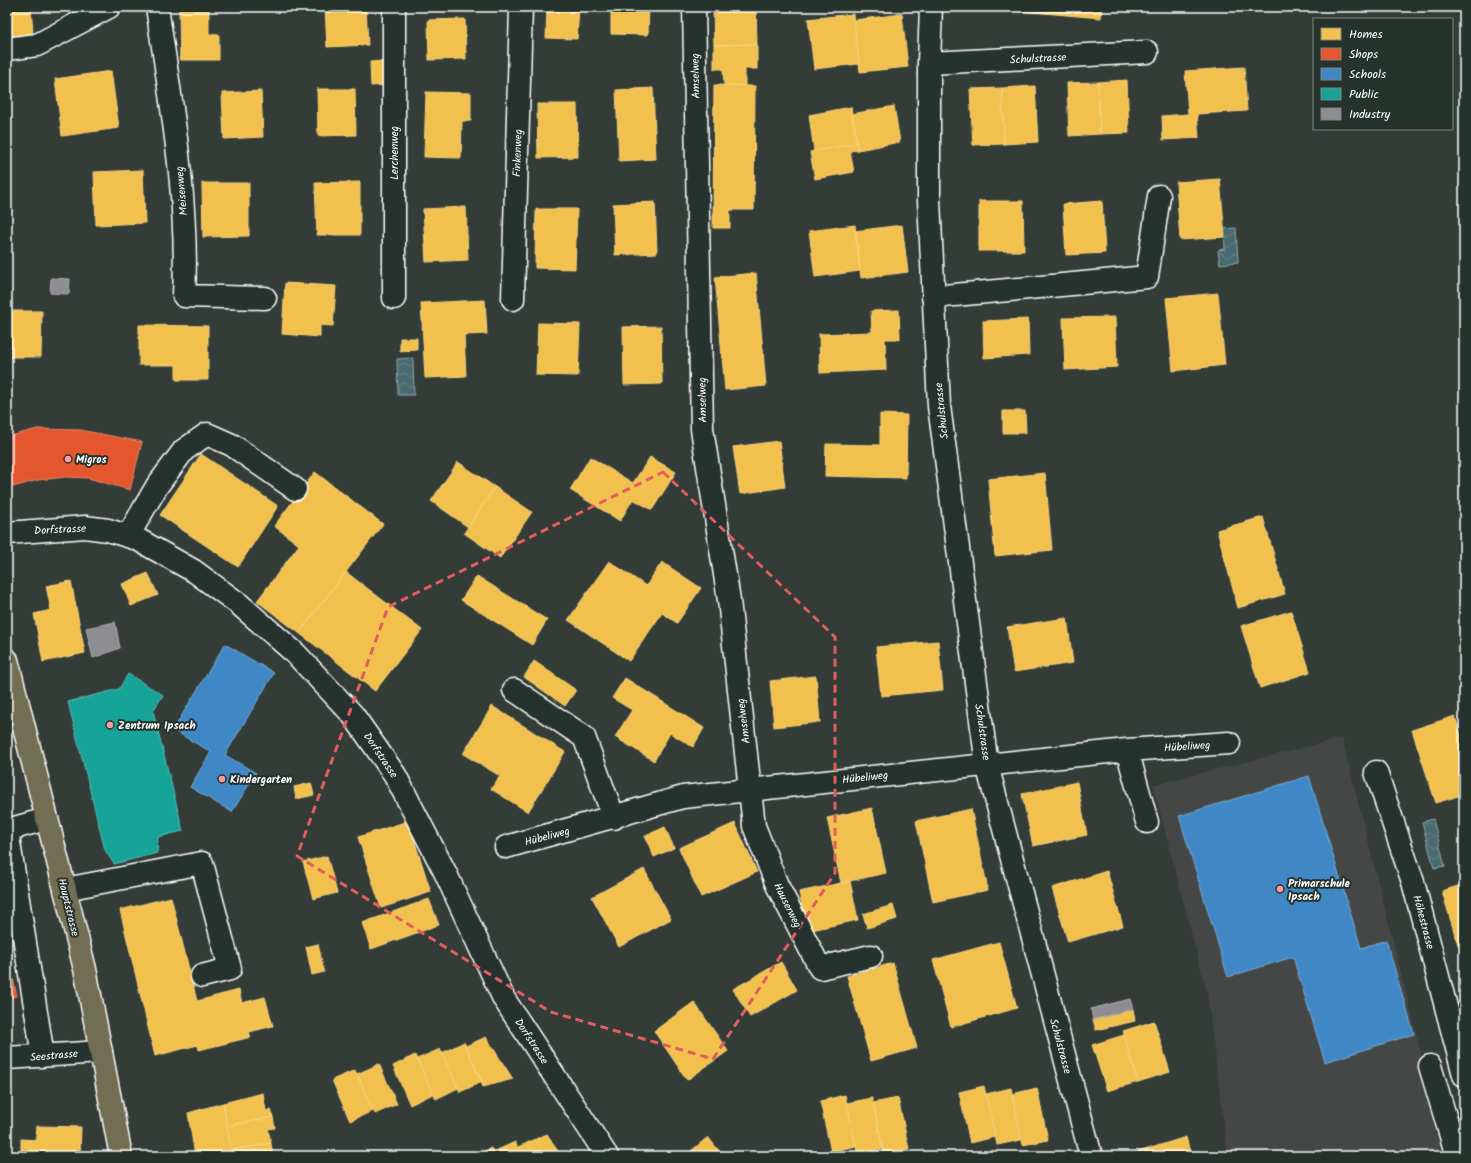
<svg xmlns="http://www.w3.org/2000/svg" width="1471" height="1163" font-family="Kalam,sans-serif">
<defs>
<pattern id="water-waves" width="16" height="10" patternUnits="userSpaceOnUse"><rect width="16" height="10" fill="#496b70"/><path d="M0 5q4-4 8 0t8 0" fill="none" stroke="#648185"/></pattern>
</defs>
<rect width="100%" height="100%" fill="#343c38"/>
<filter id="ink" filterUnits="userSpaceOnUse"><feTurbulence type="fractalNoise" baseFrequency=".025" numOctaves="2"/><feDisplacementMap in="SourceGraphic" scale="8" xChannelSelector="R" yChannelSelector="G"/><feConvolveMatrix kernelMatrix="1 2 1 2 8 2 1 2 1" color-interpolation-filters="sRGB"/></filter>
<g filter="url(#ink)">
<path fill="#444746" d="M1342,738L1447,1156H1228L1207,992L1153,785Z"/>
<path fill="url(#water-waves)" stroke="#92a6a9" d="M1236,228L1238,262L1220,264L1218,250L1225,249L1224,229Z
M413,358L414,395H398L397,359Z
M1433,819L1445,866L1434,868L1422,822Z"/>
<path fill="#f2c14e" stroke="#f6d483" d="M7,7H31L33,34L7,37Z
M325,7H366L368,45L327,47Z
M547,7H579L577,39L546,38Z
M611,7H649L648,35L611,34Z
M713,7H756L757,44L714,45Z
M997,7H1102L1101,18L997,9Z
M179,8H209V34H219V60H180Z
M853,14L859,64L814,69L808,19Z
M902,14L908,67L860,72L854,20Z
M465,19L466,59L429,60L428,20Z
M757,44V69H745V85L724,86L723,69H714V45Z
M384,61L385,85L371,86L370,62Z
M1244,67L1247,111L1197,114L1199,138L1163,140L1162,116L1188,114L1185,71Z
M111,71L119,128L62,136L55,79Z
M1127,80L1129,133L1100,134L1098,82Z
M1098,82L1100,134L1069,136L1067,83Z
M714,85L755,86L754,210H730V228H713Z
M1035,86L1038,142L1004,144L1002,88Z
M653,88L656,159L619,161L616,90Z
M1002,88L1004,144L973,145L970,89Z
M317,89H355L356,135L318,136Z
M261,91L263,137L224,139L222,93Z
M426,92L471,93V121H462L461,158L424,157Z
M537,104H577L578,157L538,158Z
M894,106L900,142L858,150L852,114Z
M851,107L857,143L814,151L809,115Z
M857,143L858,150L850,151L854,172L815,179L810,152Z
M143,170L145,223L96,225L94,172Z
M1220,179L1225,237L1180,240L1176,182Z
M360,182V235H317L315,183Z
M202,183H249V236L203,237Z
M979,201H1023L1024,251H979Z
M1102,201L1105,253L1066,255L1063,204Z
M655,202L657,253L615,255L613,204Z
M466,207L468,260L426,262L423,209Z
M536,209H577L575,269L535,268Z
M855,225L860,271L815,277L809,231Z
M902,225L908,272L861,278L855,231Z
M756,273L766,386L725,390L715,277Z
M285,283L336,286L333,326L320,325V337L282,334Z
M1218,293L1225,365L1173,371L1166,298Z
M485,300L487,334L464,335L466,376L425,378L421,303Z
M899,310L900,339H885L886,370L820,373L819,334L872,332L871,311Z
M7,311H42L41,357H7Z
M1115,317L1117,367L1065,370L1063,318Z
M1028,319L1029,355L984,358L983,321Z
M538,323L580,324L578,376L536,375Z
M139,325L208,326V380H176V365H139Z
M661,326L662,384L624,385L623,327Z
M400,338H417V350L400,351Z
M1003,411H1025L1026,433H1003Z
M880,414L907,415L906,478L825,476L826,444L880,445Z
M779,441L785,487L740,494L733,447Z
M201,454L278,506L238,567L160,515Z
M590,457L633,483L650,457L676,472L652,510L633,499L620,521L570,490Z
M458,462L495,487L468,527L431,501Z
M315,472L383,524L299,633L257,601L299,545L274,526Z
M1045,473L1052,550L995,556L988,479Z
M495,487L532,512L500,558L464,533Z
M1263,517L1285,594L1238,608L1217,530Z
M609,561L646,586L662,562L701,588L677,623L662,613L629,661L568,620Z
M346,572L422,630L375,691L299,633Z
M148,573L158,595L131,606L122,584Z
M477,576L547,620L532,645L461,600Z
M71,581L85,653L43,662L34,614L51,610L46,586Z
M1291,611L1310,672L1260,688L1241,626Z
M1067,618L1073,663L1014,672L1007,627Z
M938,641L943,690L881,696L876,647Z
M534,661L576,690L565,706L524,677Z
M816,676L820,722L774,727L770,681Z
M625,678L704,728L693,747L670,733L654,761L615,737L632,710L612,698Z
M492,706L565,752L528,812L491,789L500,776L463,754Z
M1455,716L1464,744V794L1436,803L1412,730Z
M1077,782L1087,835L1033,846L1022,794Z
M311,783L314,795L296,799L294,787Z
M872,808L886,873L841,883L827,818Z
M971,809L988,890L933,902L916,821Z
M408,821L431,892L381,908L358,837Z
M735,823L757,872L701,897L679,848Z
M665,827L674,848L654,857L645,836Z
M327,856L337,893L313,899L303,862Z
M644,869L671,919L619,947L592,897Z
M1107,871L1123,926L1068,942L1052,888Z
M850,881L858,920L807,931L799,892Z
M1464,884V943L1458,945L1442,891Z
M171,897L197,1001L239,990L242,1003L265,997L273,1026L249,1032L251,1037L199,1050L198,1045L155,1056L120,910Z
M429,899L439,925L371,949L362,923Z
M893,905L897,919L867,928L863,914Z
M999,942L1017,1008L951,1027L933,960Z
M318,944L324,972L312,975L306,947Z
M781,962L797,990L750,1017L733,989Z
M893,963L917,1048L871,1061L847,976Z
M694,1002L728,1051L687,1080L654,1031Z
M1133,1009L1135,1021L1096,1030L1093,1020Z
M1154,1021L1170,1072L1138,1082L1123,1031Z
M1124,1035L1138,1082L1107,1091L1092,1045Z
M486,1037L513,1079L483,1087L466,1046Z
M464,1042L482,1082L460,1092L442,1053Z
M440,1049L458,1088L436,1099L417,1059Z
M415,1055L433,1094L410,1105L393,1066Z
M379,1064L397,1104L375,1114L357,1074Z
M355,1070L373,1111L350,1121L332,1080Z
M984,1086L995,1137L970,1143L959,1092Z
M1011,1088L1021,1140L997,1145L986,1094Z
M1037,1088L1048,1140L1023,1145L1012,1094Z
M263,1093L266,1111L271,1109L273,1117L227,1126L223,1103Z
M845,1095L856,1146L831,1152L820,1101Z
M872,1098L883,1149L858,1154L847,1103Z
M898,1098L909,1149L884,1154L873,1103Z
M223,1103L232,1156H195L188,1113Z
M273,1117L275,1128L268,1129L271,1143L231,1150L227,1126Z
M37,1126L81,1127L80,1156H21V1139L36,1140Z
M547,1134L561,1156H522L518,1147Z
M708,1137L723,1156H685Z
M1186,1137L1191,1156H1132V1154Z
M515,1142L522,1156H495L493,1152Z
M271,1143L273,1156H232L231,1150Z
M491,1148L495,1156H475Z"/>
<path fill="#e4572e" stroke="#ec896d" d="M37,429L80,430L142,442L130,490L88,478L66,477L38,480L13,487L7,453V437Z
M7,952L17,996L7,998Z"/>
<path fill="#3f88c5" stroke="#79acd6" d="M225,644L274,673L225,755L256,773L232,812L190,787L211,752L173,730Z
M1309,776L1361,948L1386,940L1414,1034L1325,1062L1293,957L1228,977L1179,816Z"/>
<path fill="#17a398" stroke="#5dbfb7" d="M128,674L163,695L153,711L183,831L158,837L157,853L114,864L105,850L68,702L119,689Z"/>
<path fill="#8d8d92" stroke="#afafb3" d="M51,278L70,279L69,294L50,293Z
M115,622L120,648L93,658L86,628Z
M1130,999L1133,1009L1093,1020L1091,1009Z"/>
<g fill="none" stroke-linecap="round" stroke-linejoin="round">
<g stroke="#fff" stroke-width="25">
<path id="minor" d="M157,7C171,103 189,199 184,296L265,298
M694,7L702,429L729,600L754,826L777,885L820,968L871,956
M931,7L929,63V200L939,406L987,765L1091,1156
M7,49L37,45L109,7
M929,63L1147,52
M933,297L1147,277L1159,196
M394,298V7
M513,299L521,7
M7,533L85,527L108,530L137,539L194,571L239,604L295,653L353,715L395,775L445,872L504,999L607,1156
M128,536L157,486L184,450L207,434L232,445L295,489
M514,690L584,737L614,818
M1127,750L1147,822
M1376,772L1413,882L1464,1075
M7,828V830L46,819
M7,830L43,1056
M506,847L683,797L1127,750L1229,743
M65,889L202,863L230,969L202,976
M7,1058L101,1052
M1430,1066L1457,1156"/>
</g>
<g stroke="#fff" stroke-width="25">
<path id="major" d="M7,660L85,969L121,1156"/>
</g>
<use href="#minor" stroke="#26332d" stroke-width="22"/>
<use href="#major" stroke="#726e52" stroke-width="22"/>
</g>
</g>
<path fill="none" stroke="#e05e5e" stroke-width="3" stroke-dasharray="8 5" stroke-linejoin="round" d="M663,472L835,637V873L713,1059L551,1012L297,856L388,607Z"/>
<g fill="#ff9aa2" stroke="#26332d" stroke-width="1.5">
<circle cx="68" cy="459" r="4"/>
<circle cx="110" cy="725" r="4"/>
<circle cx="222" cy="779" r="4"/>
<circle cx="1280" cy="889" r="4"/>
</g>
<g text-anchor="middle" stroke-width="4" stroke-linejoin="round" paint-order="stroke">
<g font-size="11" fill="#fff" stroke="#26332d">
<text transform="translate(1038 58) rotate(-3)" y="4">Schulstrasse</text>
<text transform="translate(695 76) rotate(-91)" y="4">Amselweg</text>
<text transform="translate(394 153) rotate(-90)" y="4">Lerchenweg</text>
<text transform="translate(517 153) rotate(-88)" y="4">Finkenweg</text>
<text transform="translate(181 191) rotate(-95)" y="4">Meisenweg</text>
<text transform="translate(702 400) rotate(-91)" y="4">Amselweg</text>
<text transform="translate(941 411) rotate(-96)" y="4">Schulstrasse</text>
<text transform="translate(60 529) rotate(-3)" y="4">Dorfstrasse</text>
<text transform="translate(743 721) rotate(-97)" y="4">Amselweg</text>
<text transform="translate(983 732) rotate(82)" y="4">Schulstrasse</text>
<text transform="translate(1187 746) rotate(-4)" y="4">Hübeliweg</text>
<text transform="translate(381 755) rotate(56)" y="4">Dorfstrasse</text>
<text transform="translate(865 777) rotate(-6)" y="4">Hübeliweg</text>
<text transform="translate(547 836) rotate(-15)" y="4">Hübeliweg</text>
<text transform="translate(788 905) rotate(63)" y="4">Hauserweg</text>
<text transform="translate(69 907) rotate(76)" y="4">Hauptstrasse</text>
<text transform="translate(1424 922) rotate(75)" y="4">Höhestrasse</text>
<text transform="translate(532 1041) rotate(57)" y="4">Dorfstrasse</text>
<text transform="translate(1061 1046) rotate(75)" y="4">Schulstrasse</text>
<text transform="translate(54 1055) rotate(-5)" y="4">Seestrasse</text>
</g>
<g font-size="11" font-weight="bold" fill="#fff" stroke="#26332d" text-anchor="start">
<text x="76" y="463">Migros</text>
<text x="118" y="729">Zentrum Ipsach</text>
<text x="230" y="783">Kindergarten</text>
<text x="1288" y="887">Primarschule<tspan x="1288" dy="13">Ipsach</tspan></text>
</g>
</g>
<rect width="1471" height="1163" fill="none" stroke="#26332d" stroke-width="24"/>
<rect x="12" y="12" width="1447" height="1139" fill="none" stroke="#fff" stroke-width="1.5" filter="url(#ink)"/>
<rect x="1313" y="18" width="140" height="112" fill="#26332d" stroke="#7d8581"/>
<rect x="1321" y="28" width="20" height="12" fill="#f2c14e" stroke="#7d8581"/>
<text x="1349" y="38" font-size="12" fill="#ffffff">Homes</text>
<rect x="1321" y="48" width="20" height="12" fill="#e4572e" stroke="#7d8581"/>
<text x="1349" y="58" font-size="12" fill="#ffffff">Shops</text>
<rect x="1321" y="68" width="20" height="12" fill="#3f88c5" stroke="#7d8581"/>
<text x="1349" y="78" font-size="12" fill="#ffffff">Schools</text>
<rect x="1321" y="88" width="20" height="12" fill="#17a398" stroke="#7d8581"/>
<text x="1349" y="98" font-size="12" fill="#ffffff">Public</text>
<rect x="1321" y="108" width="20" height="12" fill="#8d8d92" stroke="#7d8581"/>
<text x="1349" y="118" font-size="12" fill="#ffffff">Industry</text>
</svg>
